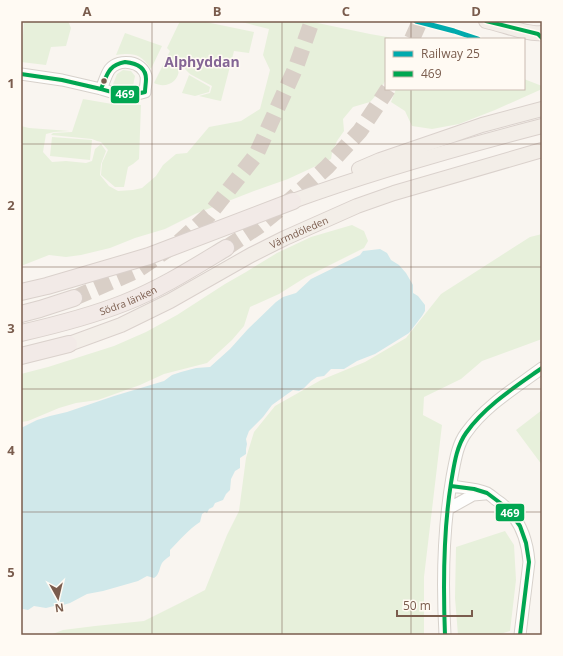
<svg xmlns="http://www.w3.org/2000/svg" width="563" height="656" font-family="'Open Sans',sans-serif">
<rect width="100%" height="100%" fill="#f9f5f0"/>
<path fill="#e7f0db" d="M24,21H68L71,28L66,46L51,47L46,65L21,62Z
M180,21H201L254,32L249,53L234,51L221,101L216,100L199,96L210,93L212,86L190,74L185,69L182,61L177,54L175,61C186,75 170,91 154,83L170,51L167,48Z
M238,21H308L370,34L393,38V39H386V79L380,91L370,102L353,107L343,119L344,131L337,141L332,153L331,159L288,179L254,191L195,214L165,229L135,238L110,248L81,255L66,257L49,255L21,266V126L29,128L70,131L54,132L46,134L43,152L52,162L66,161L86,163L92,161L95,149L101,144L106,151L101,164L100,175L109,186L118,191L133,190L142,188L156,176L163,165L176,154L187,153L209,127L241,121L260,109L270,70L263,55L269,29Z
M125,33L162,46L151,69C140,53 133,53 116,55Z
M123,70L131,71L135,76L133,86C125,92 121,92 112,87L117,74Z
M189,75L210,87L209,92L195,96L182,93Z
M524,79L542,86V89L495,110L459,124L432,129L412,126L405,111L391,102L396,89H524Z
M83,99L118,105H141L139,159L133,164L128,167L124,187H115L101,175L102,163L108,150L101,142L97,141L92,139L51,135L53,133L72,132Z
M52,137L92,140L90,160L50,156Z
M352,225L364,231L368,241L364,248L306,277L279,294L250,307L244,326L232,340L207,363L164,374L140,385L98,400L76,403L59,408L28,421L21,422V374L48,367L114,346L146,332L177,315L225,284L246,272L277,253L311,237Z
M542,234V339L482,361L461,379L424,397L423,415L442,425L424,577V635H50L63,630L95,626L144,621L180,603L205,590L227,535L239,511L246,458L254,432L275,406L321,380L365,362L406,338L441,294L530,237Z
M542,410V465L516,430Z
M505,531L514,545L516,580L510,631L497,635H458L455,598L456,547Z"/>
<path fill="#d0e8ea" d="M380,249L387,253L391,260L399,265L406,273L413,285V293L418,296L425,305V311L422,316L409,333L375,354L357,361L344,369H331L324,376L317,377L311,381L304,388L299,391L293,390L272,405L263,417L249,431L246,439L247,444L246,449V454L240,458V468L235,471L231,479L230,490L226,494L223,500L215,503L213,507L209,509L207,513L205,512L202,514L200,522C188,530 180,540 170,550V556C167,558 164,560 162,563C159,568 160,574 154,578L147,576L138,581L103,591L87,594L70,603L63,605H58L46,608L34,606L28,610L23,609H21V428L37,420L50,416L67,412L114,396L164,381L172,375L181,372L196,368L210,367L230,349L248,329L276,302L283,297L296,293L311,279L360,255L363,251Z"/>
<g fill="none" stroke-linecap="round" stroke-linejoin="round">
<path stroke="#d9cfc7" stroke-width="16" stroke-dasharray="16 8" stroke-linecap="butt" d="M412,39L420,21
M226,248L259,226L288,202L327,167L360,131L388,89
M74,298L136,271L179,242L209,215L256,155L296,67L312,21"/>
<g stroke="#d7d1cb" stroke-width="13">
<path id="minor" d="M21,74L62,80L101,89L118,94L134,95L145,92C145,87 147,81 146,76C142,61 120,58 110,69C106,74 104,83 101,89
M451,486C463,488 476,488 487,493C490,495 493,497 495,499C517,513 527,536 529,562L520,635
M448,509L473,495L485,494
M445,635C442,582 443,529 452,477C455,462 457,445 466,433C485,406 515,388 542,368"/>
</g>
<g stroke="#dad1cc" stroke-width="16">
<g id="major">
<path d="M486,21C502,24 527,35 542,33"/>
<path d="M359,169L380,160L482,125L542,109"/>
<path d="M293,201C375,171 458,148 542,126"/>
<path id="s1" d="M69,344L121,325L170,301L251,255L285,238L357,206L394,193L542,150"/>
</g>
</g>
<g stroke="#dad1cc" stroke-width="18">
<g id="highway">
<path d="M21,292L47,286L149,256L293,201"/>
<path d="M21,314L40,309L74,298"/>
<path id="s2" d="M21,333C56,325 91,316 124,303C160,289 193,268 226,248"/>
<path d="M21,356L69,344"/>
</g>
</g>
<use href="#minor" stroke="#fefefd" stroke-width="11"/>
<use href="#major" stroke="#f3eee8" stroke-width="14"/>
<use href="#highway" stroke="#f2eae7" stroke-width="16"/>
<g stroke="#fffaf3" stroke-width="7">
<path id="bus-1" d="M486,21L538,34L542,38
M125,62C135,63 146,67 146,79C146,83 145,88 145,92C128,97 118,94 101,89C107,75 108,65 125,62Z
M21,74L62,80L101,89
M451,486L474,489L487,493L503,505L509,511L520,526L526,543L529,562L520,635
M445,635C443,584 443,533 451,483C454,466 456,447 466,433C485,406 515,387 542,368"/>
</g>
<use href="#bus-1" stroke="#00a651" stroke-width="4"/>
<g stroke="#fffaf3" stroke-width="8">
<path id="rail-1" d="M416,21L454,31L478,39"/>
</g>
<use href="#rail-1" stroke="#00aaad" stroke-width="5"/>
</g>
<path fill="none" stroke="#7a5c4d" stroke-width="1" stroke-opacity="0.55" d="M152,21V635M282,21V635M411,21V39M411,89V635M21,144H542M21,267H542M21,389H542M21,512H542"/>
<circle fill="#7a5c4d" stroke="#fffaf3" stroke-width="1.5" cx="104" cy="81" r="3.5"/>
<g text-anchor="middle" stroke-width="3" stroke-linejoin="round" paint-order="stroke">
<g font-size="10" fill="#7a5c4d" stroke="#fffaf3">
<text dy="4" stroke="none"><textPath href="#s1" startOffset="256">Värmdöleden</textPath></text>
<text dy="4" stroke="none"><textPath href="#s2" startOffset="112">Södra länken</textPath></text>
</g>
<g font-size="14" font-weight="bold" fill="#846695" stroke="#fffaf3">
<text x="202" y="67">Alphyddan</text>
</g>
</g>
<g stroke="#fffaf3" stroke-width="1.5">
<rect x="110" y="85" width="30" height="19" rx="4" fill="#00a651"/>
<rect x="495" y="503" width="30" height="19" rx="4" fill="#00a651"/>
</g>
<g font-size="11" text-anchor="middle" font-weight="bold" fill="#fff">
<text x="125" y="98">469</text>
<text x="510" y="517">469</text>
</g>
<rect width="563" height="656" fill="none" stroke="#fffaf3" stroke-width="44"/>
<rect x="385" y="38" width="140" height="52" fill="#fffaf3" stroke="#cabbb1"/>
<rect x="393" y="51" width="20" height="6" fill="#00aaad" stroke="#cabbb1"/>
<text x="421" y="58" font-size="12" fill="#7a5c4d">Railway 25</text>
<rect x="393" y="71" width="20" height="6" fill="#00a651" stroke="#cabbb1"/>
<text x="421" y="78" font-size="12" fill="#7a5c4d">469</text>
<g transform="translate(58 598) rotate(172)" stroke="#fffaf3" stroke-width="3" paint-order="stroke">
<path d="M0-3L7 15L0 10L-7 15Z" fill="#7a5c4d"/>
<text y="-6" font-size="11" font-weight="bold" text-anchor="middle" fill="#7a5c4d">N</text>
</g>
<path d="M397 610v6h75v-6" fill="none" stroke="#7a5c4d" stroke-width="2"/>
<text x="403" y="610" font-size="12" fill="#7a5c4d" stroke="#fffaf3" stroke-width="3" paint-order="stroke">50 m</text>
<rect x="22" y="22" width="519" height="612" fill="none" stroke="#7a5c4d" stroke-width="1.5"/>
<g font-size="13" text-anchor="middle" font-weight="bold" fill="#7a5c4d">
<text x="87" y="16">A</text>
<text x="217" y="16">B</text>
<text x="346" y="16">C</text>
<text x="476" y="16">D</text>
<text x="11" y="88">1</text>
<text x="11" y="210">2</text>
<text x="11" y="333">3</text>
<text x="11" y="455">4</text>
<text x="11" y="577">5</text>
</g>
</svg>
